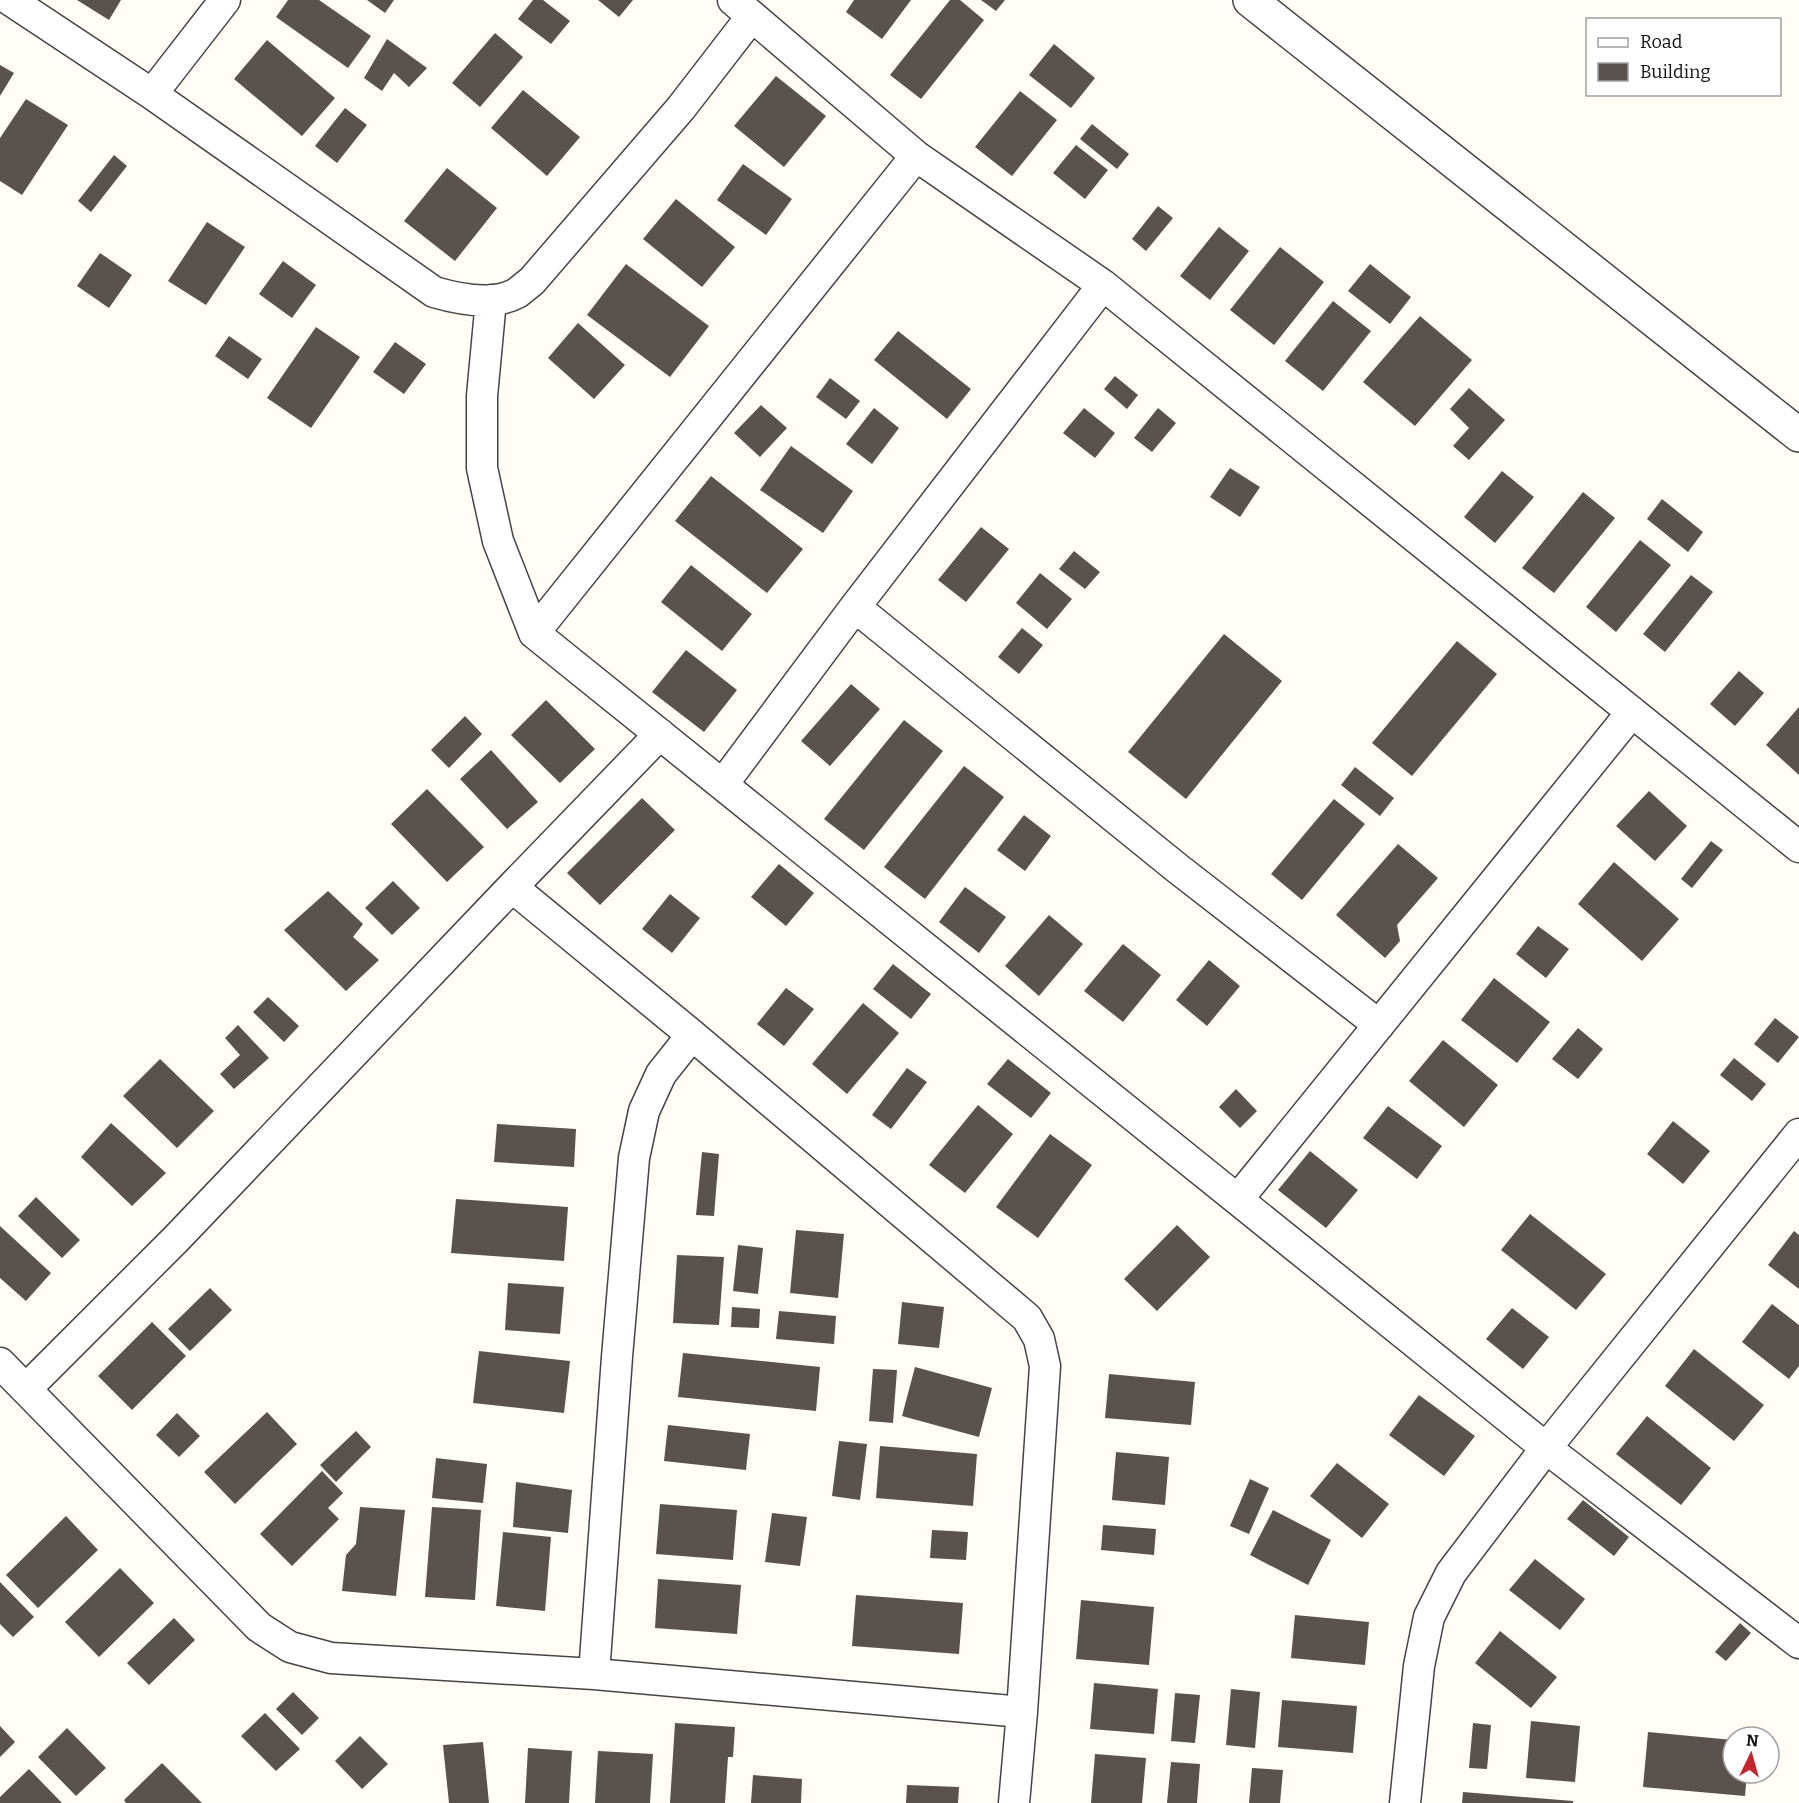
<svg xmlns="http://www.w3.org/2000/svg" width="1799" height="1803" font-family="Bitter,serif">
<style>
.building{fill:#5a524d}
.lines{fill:none;stroke-linecap:round;stroke-linejoin:round}
.minor-casing{stroke:#444;stroke-width:33}
.tertiary-casing{stroke:#444;stroke-width:36}
.minor{stroke:#fff;stroke-width:30}
.tertiary{stroke:#fff;stroke-width:33}
</style>
<rect width="100%" height="100%" fill="#fffdf5"/>
<path class="building" d="M77,0H121L109,20Z
M288,0H319L371,36L348,68L276,17Z
M367,0H394L385,13Z
M533,0H543L570,21L551,44L518,19Z
M598,0H633L619,17Z
M854,0H911L882,39L846,12Z
M950,0H960L984,20L921,99L890,75Z
M981,0H1005L996,11Z
M495,33L523,57L480,107L452,83Z
M387,39L427,68L409,87L394,73L382,91L364,78Z
M267,40L335,98L302,136L234,79Z
M1054,44L1095,78L1071,108L1029,75Z
M0,65L14,73L0,96Z
M776,76L826,116L784,167L734,126Z
M523,90L580,137L547,176L491,128Z
M1020,91L1057,120L1012,176L975,147Z
M26,99L68,125L22,195L0,181V138Z
M345,108L367,125L337,163L315,146Z
M1092,124L1129,154L1117,169L1080,139Z
M1076,145L1108,170L1085,199L1053,173Z
M114,155L127,166L91,212L78,201Z
M743,164L792,199L766,235L717,200Z
M447,168L497,208L455,261L404,221Z
M676,199L735,247L702,287L643,239Z
M1158,206L1173,218L1146,251L1132,239Z
M207,222L245,247L206,305L168,281Z
M1219,227L1249,251L1210,300L1180,276Z
M1280,247L1324,282L1274,345L1230,310Z
M100,253L132,275L109,308L77,286Z
M283,261L316,285L292,318L259,294Z
M626,264L709,326L670,377L587,315Z
M1370,264L1411,297L1390,324L1348,291Z
M1333,301L1371,331L1323,391L1285,361Z
M1420,316L1472,360L1415,426L1363,382Z
M578,323L625,365L594,399L548,358Z
M316,327L360,357L311,428L267,398Z
M898,331L971,389L947,419L874,360Z
M229,336L262,359L248,379L215,356Z
M395,342L426,364L404,394L373,372Z
M1115,376L1138,395L1127,409L1104,389Z
M830,378L860,401L846,419L816,397Z
M1469,388L1505,420L1469,460L1453,446L1469,428L1450,409Z
M761,405L787,428L760,457L734,433Z
M874,408L899,428L872,464L846,444Z
M1084,408L1115,433L1095,458L1063,433Z
M1158,408L1176,423L1152,452L1134,438Z
M791,446L853,491L823,533L760,490Z
M1230,468L1260,487L1240,517L1210,497Z
M1502,471L1534,497L1495,543L1464,517Z
M711,476L803,549L767,593L675,521Z
M1583,492L1615,518L1554,593L1522,568Z
M1662,499L1703,532L1688,552L1647,519Z
M981,527L1009,549L966,602L938,580Z
M1640,540L1671,565L1616,632L1586,607Z
M1074,551L1100,572L1085,589L1059,569Z
M691,565L752,614L722,651L661,602Z
M1040,573L1072,599L1047,629L1016,603Z
M1691,575L1713,592L1665,652L1643,634Z
M1022,628L1043,645L1019,674L998,657Z
M1224,634L1282,681L1186,799L1128,752Z
M1457,641L1497,674L1412,776L1372,743Z
M686,650L737,690L704,732L652,692Z
M1739,671L1764,693L1735,726L1710,704Z
M851,684L880,709L830,766L801,741Z
M546,700L595,749L560,783L511,735Z
M1799,707V775L1766,745Z
M465,716L482,734L449,768L431,750Z
M904,720L943,751L864,850L824,819Z
M491,750L538,802L507,829L460,779Z
M964,766L1004,797L925,899L884,867Z
M1355,767L1394,798L1380,816L1341,785Z
M427,789L484,847L447,882L391,824Z
M1649,791L1687,826L1655,861L1616,826Z
M642,798L675,830L600,905L567,873Z
M1334,799L1365,824L1302,900L1271,874Z
M1024,815L1051,836L1025,871L997,850Z
M1711,841L1723,850L1692,888L1681,879Z
M1398,844L1438,878L1397,925L1400,941L1385,958L1336,915Z
M1614,862L1679,919L1642,961L1578,904Z
M779,864L814,893L786,926L751,897Z
M393,881L420,908L392,935L365,908Z
M965,887L1006,917L979,953L939,922Z
M328,891L363,924L353,937L379,960L346,991L284,930Z
M670,894L700,918L672,953L642,929Z
M1049,915L1083,944L1039,996L1005,966Z
M1538,926L1569,949L1546,978L1516,954Z
M1123,944L1161,975L1123,1022L1084,991Z
M1209,960L1240,986L1207,1026L1176,1000Z
M893,964L931,994L911,1019L873,989Z
M1494,978L1550,1022L1517,1063L1461,1020Z
M786,988L814,1009L784,1046L757,1024Z
M268,997L299,1026L284,1042L253,1012Z
M863,1003L899,1033L847,1094L812,1064Z
M1775,1018L1799,1037L1778,1063L1754,1044Z
M238,1025L269,1058L234,1089L220,1074L240,1055L225,1038Z
M1578,1028L1603,1049L1578,1079L1552,1059Z
M1443,1040L1498,1085L1464,1127L1409,1081Z
M1734,1058L1766,1084L1752,1101L1720,1075Z
M160,1059L214,1111L177,1148L123,1096Z
M1008,1059L1051,1093L1031,1118L987,1084Z
M907,1068L927,1082L891,1129L872,1115Z
M1236,1089L1257,1111L1240,1128L1219,1107Z
M978,1105L1013,1134L965,1193L929,1165Z
M1388,1106L1442,1146L1417,1179L1363,1138Z
M1673,1121L1710,1151L1683,1184L1647,1154Z
M111,1123L166,1173L132,1206L81,1157Z
M497,1124L576,1129L574,1167L494,1162Z
M1050,1134L1092,1165L1038,1238L996,1207Z
M1310,1151L1358,1190L1326,1228L1278,1190Z
M702,1152L719,1154L714,1216L696,1215Z
M36,1197L80,1240L62,1258L18,1216Z
M456,1199L568,1207L564,1261L451,1253Z
M1530,1214L1606,1274L1576,1310L1501,1250Z
M1177,1225L1210,1257L1157,1311L1124,1279Z
M0,1226L51,1273L26,1301L0,1278Z
M796,1230L844,1234L838,1298L790,1293Z
M1794,1231L1799,1235V1289L1768,1265Z
M738,1245L763,1248L758,1294L733,1291Z
M677,1255L724,1257L719,1325L673,1323Z
M508,1283L564,1287L560,1334L505,1330Z
M210,1288L232,1310L190,1351L168,1329Z
M902,1302L944,1307L939,1348L898,1344Z
M1772,1304L1799,1325V1366L1789,1379L1742,1342Z
M732,1307L760,1309L759,1328L731,1327Z
M1512,1308L1549,1337L1523,1369L1486,1339Z
M779,1311L836,1316L834,1344L776,1339Z
M152,1322L186,1356L132,1410L98,1376Z
M1694,1349L1764,1405L1734,1441L1665,1386Z
M479,1351L570,1361L564,1413L473,1403Z
M683,1353L820,1367L816,1411L678,1397Z
M915,1367L992,1388L979,1437L902,1416Z
M873,1369L897,1370L893,1423L869,1421Z
M1109,1374L1195,1382L1191,1425L1105,1418Z
M1419,1395L1475,1436L1444,1476L1389,1435Z
M267,1412L297,1444L235,1504L204,1472Z
M177,1413L200,1436L179,1457L156,1435Z
M1647,1416L1711,1468L1681,1505L1616,1454Z
M668,1425L750,1434L746,1470L664,1461Z
M356,1431L371,1447L336,1482L320,1465Z
M839,1441L867,1444L860,1500L832,1496Z
M880,1446L977,1454L973,1506L876,1498Z
M1116,1452L1169,1457L1165,1505L1112,1500Z
M436,1458L487,1464L483,1503L432,1498Z
M1337,1463L1389,1504L1362,1538L1310,1496Z
M322,1471L343,1493L328,1508L339,1519L292,1566L260,1534Z
M1250,1479L1269,1488L1249,1534L1230,1526Z
M516,1482L572,1490L568,1533L513,1527Z
M1583,1500L1629,1537L1614,1556L1567,1519Z
M660,1504L737,1510L733,1560L656,1554Z
M360,1507L405,1510L396,1596L342,1591L346,1555L356,1544Z
M432,1507L481,1510L475,1600L425,1597Z
M1273,1510L1331,1540L1308,1585L1250,1555Z
M772,1513L807,1517L800,1566L765,1562Z
M66,1516L98,1550L38,1608L6,1575Z
M1103,1525L1156,1529L1154,1555L1101,1550Z
M932,1530L968,1532L966,1560L930,1558Z
M503,1532L551,1537L545,1611L496,1606Z
M1535,1559L1585,1599L1560,1630L1509,1590Z
M120,1568L154,1603L99,1657L65,1622Z
M658,1579L741,1585L737,1634L655,1628Z
M0,1582L34,1617L13,1637L0,1624Z
M856,1595L963,1603L959,1654L852,1646Z
M1081,1600L1154,1607L1149,1665L1076,1659Z
M1295,1615L1369,1622L1365,1665L1291,1658Z
M174,1618L195,1640L149,1685L127,1663Z
M1740,1623L1751,1633L1726,1661L1715,1652Z
M1500,1631L1557,1677L1531,1708L1475,1663Z
M1094,1683L1158,1689L1154,1734L1090,1729Z
M1231,1689L1260,1692L1255,1748L1226,1745Z
M293,1692L319,1718L302,1735L276,1709Z
M1175,1693L1200,1695L1195,1743L1171,1741Z
M1282,1700L1357,1706L1353,1753L1278,1747Z
M265,1713L300,1749L276,1771L241,1736Z
M1531,1721L1580,1726L1575,1782L1526,1778Z
M675,1723L735,1727L733,1757H728L725,1803H670Z
M1473,1723L1491,1725L1487,1769L1469,1768Z
M0,1726L15,1742L0,1757Z
M67,1728L106,1768L76,1796L38,1757Z
M1648,1732L1733,1740V1773H1747L1745,1796L1643,1787Z
M360,1736L388,1764L362,1789L335,1761Z
M483,1742L489,1803H449L443,1745Z
M528,1748L572,1751L569,1803H525Z
M598,1751L653,1754L650,1803H595Z
M1095,1754L1146,1758L1142,1803H1091Z
M1171,1762L1200,1764L1197,1803H1167Z
M162,1763L202,1803H126L124,1800Z
M1252,1768L1283,1770L1280,1803H1249Z
M29,1769L62,1803H0V1797Z
M753,1775L802,1779L801,1803H751Z
M907,1785L959,1787L958,1803H906Z
M1463,1792L1573,1801V1803H1462Z"/>
<g class="lines">
<defs>
<path id="minor" d="M10,0L152,94L434,292C458,299 494,306 517,293C522,289 527,285 532,281L681,108L752,16
M733,0L916,156L1103,285L1799,847
M152,94L225,0
M491,300L482,396V468L498,541L534,633L1546,1448L1799,1643
M855,607L1177,868L1379,1025
M534,633L916,156
M723,784L855,607L1103,285
M512,887L692,1035L1027,1318L1039,1339L1045,1366L1022,1712L1014,1803
M1238,1199L1632,712
M0,1363L259,1627L290,1647L331,1658L594,1674L1022,1712
M26,1389L177,1238L512,887L660,734
M594,1674L617,1357L634,1158L644,1111L661,1074L692,1035
M1405,1803L1419,1666L1429,1617L1451,1573L1546,1448L1799,1134"/>
<path id="tertiary" d="M1250,0L1799,435"/>
</defs>
<use href="#minor" class="minor-casing"/>
<use href="#tertiary" class="tertiary-casing"/>
<use href="#minor" class="minor"/>
<use href="#tertiary" class="tertiary"/>
</g>
<rect x="1586" y="18" width="195" height="78" fill="#ffffff" stroke="#a0a0a0" stroke-width="1.5"/>
<rect x="1598" y="38" width="30" height="9" fill="#ffffff" stroke="#a0a0a0" stroke-width="1.5"/>
<text x="1640" y="48" font-size="18" fill="#111111">Road</text>
<rect x="1598" y="63" width="30" height="18" fill="#5a524d" stroke="#a0a0a0" stroke-width="1.5"/>
<text x="1640" y="78" font-size="18" fill="#111111">Building</text>
<g transform="translate(1751 1755) rotate(5)"><circle r="28" fill="#ffffff" stroke="#a0a0a0" stroke-width="1.5"/>
<path d="M0-4.5L10 22L0 15L-10 22Z" fill="#c4262e"/>
<text y="-9" font-size="16" font-weight="bold" text-anchor="middle" fill="#111111">N</text>
</g>
</svg>
